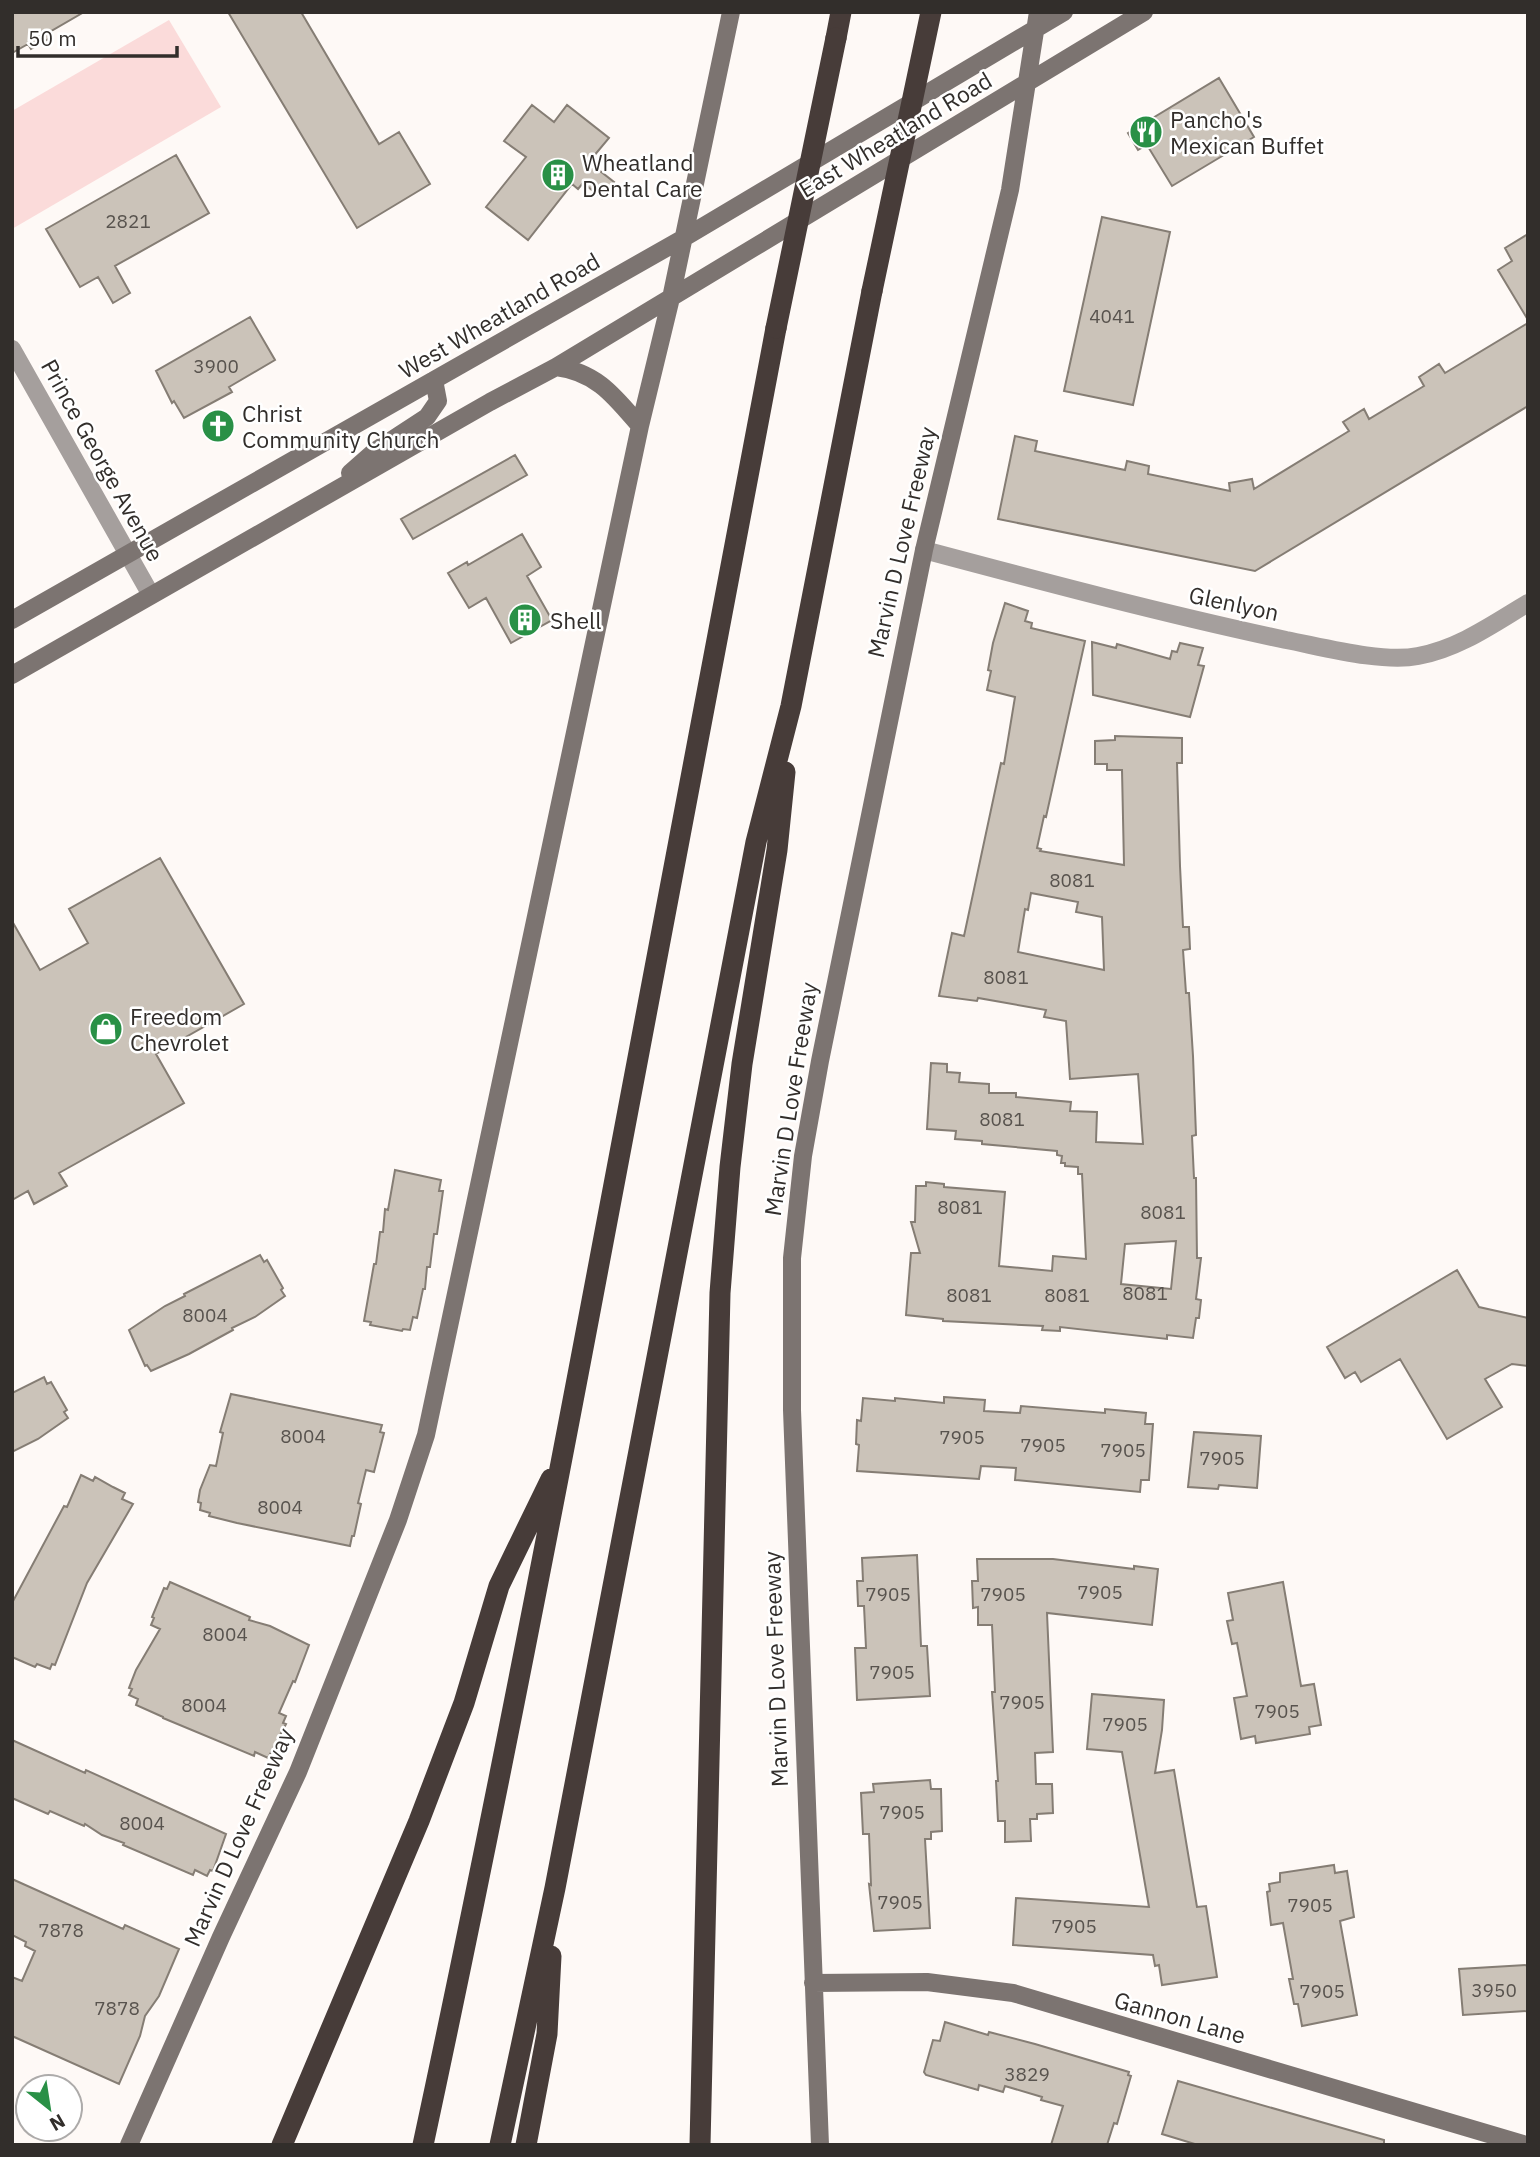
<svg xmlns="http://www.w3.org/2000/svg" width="1540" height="2157" font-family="'IBM Plex Sans',sans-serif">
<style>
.grass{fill:#fbdbda}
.building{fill:#cbc3b9;stroke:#857d74;stroke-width:2;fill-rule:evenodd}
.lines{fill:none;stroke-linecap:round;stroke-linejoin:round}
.street{stroke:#a59f9d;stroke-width:18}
.secondary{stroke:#7c7471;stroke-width:18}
.highway{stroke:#473c39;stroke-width:21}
.highway-bridge{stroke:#473c39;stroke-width:21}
.labels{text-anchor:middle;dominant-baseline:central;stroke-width:5;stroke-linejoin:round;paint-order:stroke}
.number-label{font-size:19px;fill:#58534e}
.poi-label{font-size:23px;fill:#322e2b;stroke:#fff;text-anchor:start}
.street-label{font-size:23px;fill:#322e2b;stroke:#fff}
</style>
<rect width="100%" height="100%" fill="#fef9f6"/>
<path class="grass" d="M169,20L221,107L12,229V111Z"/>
<path class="building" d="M12,12H84L48,33L50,38L31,49L28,44L12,53Z
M228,12H301L379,144L399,132L430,184L357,228Z
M1219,78L1254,137L1172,186L1147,145L1138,150L1128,133Z
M532,105L554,122L567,105L609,138L593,157L599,162L595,167L614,182L602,198L583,183L578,189L572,184L528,240L486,207L526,157L504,141Z
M176,155L209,213L115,266L130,293L113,303L98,277L80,287L46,229Z
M1102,217L1170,232L1133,405L1064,391Z
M1528,234V320L1498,270L1512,261L1505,248Z
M250,317L275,360L229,387L232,392L184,418L174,401L172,403L156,371Z
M1528,323V406L1255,571L998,519L1015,436L1037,441L1035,451L1125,470L1127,461L1149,466L1148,474L1230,491L1229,483L1252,479L1254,489L1349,431L1343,422L1364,409L1369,419L1424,386L1419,377L1439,364L1445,373Z
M515,455L527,475L413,539L401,519Z
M522,534L541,567L527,576L552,620L511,643L486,598L469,608L448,573L467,562L468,565Z
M1005,603L1028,611L1025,621L1032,623L1031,628L1085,641L1046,817L1044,816L1037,848L1041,849L1040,851L1124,865L1122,770H1107V764H1095V741L1115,740V736L1182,738V763H1177L1180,866L1183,927H1189L1190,949L1183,950L1186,993H1189L1193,1056L1196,1135L1192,1136L1194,1178H1196L1197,1258H1201L1196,1299L1201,1300L1199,1318H1196L1193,1338L1167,1335V1339L1060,1327V1331L1042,1330L1043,1326L943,1321V1319L906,1315L911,1253H920L911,1222H915L916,1186H926V1182L944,1184V1187L1005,1192L999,1266L1052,1271L1053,1256L1086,1259L1082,1174H1078V1167L1065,1166V1163H1061L1062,1156L1057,1155V1151L982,1144V1141L955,1139L956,1131L927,1129L931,1063L947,1064V1072L960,1073L959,1082L989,1084V1093H1016V1097L1071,1102L1070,1111L1097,1112L1096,1142L1143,1144L1138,1074L1070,1079L1066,1021L1044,1017L1046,1010L978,998L977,1001L939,996L952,933L964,936L1001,763L1004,764L1015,697L987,690L991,671L988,670L993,643ZM1031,893L1078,902L1076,912L1102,917L1104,970L1018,952L1025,909L1028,910ZM1176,1241L1171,1289L1121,1284L1125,1244Z
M1092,642L1116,648L1117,644L1170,659L1172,651L1177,652L1180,643L1203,648L1198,665L1204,666L1190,717L1093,695Z
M160,858L244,1004L156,1054L184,1103L59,1173L67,1186L34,1204L28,1191L12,1200V921L40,970L88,943L69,909Z
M395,1170L441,1180L439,1191H443L437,1234H434L430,1267H427L425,1289H423L417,1318L413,1317L410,1330L403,1329L402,1331L370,1325L371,1322L364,1321L374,1264H376L380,1232H383L385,1209L388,1210Z
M260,1255L264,1262L267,1260L283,1288L281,1290L285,1296L255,1317L232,1328L233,1330L189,1354L151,1371L147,1365L145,1366L129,1330L165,1306L185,1296L184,1294Z
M1457,1270L1479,1307L1528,1318V1366L1512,1364L1485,1379L1502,1407L1447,1439L1400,1359L1361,1382L1355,1372L1345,1378L1327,1347Z
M44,1377L47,1384L51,1382L67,1410L64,1412L68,1418L38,1439L12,1452V1393Z
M231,1394L382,1425L380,1432L384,1433L374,1472L366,1470L358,1503L361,1504L354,1536H352L350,1546L237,1523L209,1516L210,1513L200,1510L201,1503L198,1502L200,1490L210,1465L216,1466L223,1433L220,1432Z
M944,1397L985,1400L984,1411L1020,1413L1021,1406L1105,1413V1409L1146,1413L1145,1424H1153L1149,1480H1141L1140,1492L1015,1480L1016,1468L981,1466L979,1479L857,1471L859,1445L856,1444L857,1420L861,1421L863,1398L895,1401V1398L944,1403Z
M1194,1432L1261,1436L1257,1488L1219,1485L1218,1489L1188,1487Z
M81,1475L93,1481L95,1477L113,1487L125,1493L122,1499L133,1504L87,1583L55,1665L52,1664L50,1669L37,1664L35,1667L12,1657V1603L64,1506L67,1507Z
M917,1555L921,1646H927L930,1696L857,1700L855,1648H866L864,1606H858L857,1581H863L862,1558Z
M977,1559H1053L1134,1569V1566L1158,1569L1152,1625L1047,1613L1053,1752L1035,1753L1036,1784H1052L1053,1813L1037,1814V1819H1030L1031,1841L1005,1842V1821H998L996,1781H998L992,1692H995L992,1625H978V1607L973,1608L972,1581H978Z
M170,1582L250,1617L249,1620L270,1626L309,1645L295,1682L293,1681L279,1713L286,1716L283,1723L286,1724L268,1758L255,1752L254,1756L163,1718V1717L136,1705L138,1699L129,1695L132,1689L129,1688L136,1670L160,1629L151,1625L154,1618L152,1617L164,1588L167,1589Z
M1283,1582L1301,1686L1314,1684L1321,1725L1309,1727L1310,1734L1256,1743L1255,1736L1241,1739L1234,1698L1247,1696L1237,1643L1232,1644L1227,1621L1233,1620L1228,1593Z
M1092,1694L1164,1700L1162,1730L1155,1773L1174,1770L1197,1907L1206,1906L1217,1977L1162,1985L1159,1965L1155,1966L1153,1955L1013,1945L1016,1898L1149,1907L1122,1752L1087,1749Z
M12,1740L85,1773L86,1770L226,1834L213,1871L210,1870L207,1876L195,1870L193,1875L123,1845L124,1843L102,1835L85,1824L84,1826L50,1811L48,1814L12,1798Z
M930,1780L931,1789H941L942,1831L931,1832V1839H925L930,1928L874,1931L869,1884L871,1885L869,1834H863L861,1793L874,1792L873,1784Z
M1334,1865L1335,1873L1347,1871L1354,1917L1340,1921L1357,2015L1302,2026L1298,2004H1294L1289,1979H1293L1283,1923L1271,1925L1267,1892L1270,1891L1269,1884L1280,1882V1873Z
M12,1879L123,1929L125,1925L179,1949L159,1996L145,2016L140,2036L119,2084L12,2036V1977L22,1981L35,1951L25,1946L26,1942L12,1935Z
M1528,1965V2011L1463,2015L1459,1969Z
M945,2022L988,2035L989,2032L1035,2044L1129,2072L1128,2075L1131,2076L1117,2124L1114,2123L1107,2145H1051L1063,2106L1041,2100L1042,2097L1005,2086L1003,2092L979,2085L978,2090L926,2075L924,2072L933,2040L940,2041Z
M1178,2081L1384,2140V2145H1198L1162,2134Z"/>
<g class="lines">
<path class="street" d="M12,349L151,595
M924,550C1044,582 1164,614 1286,640C1323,647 1382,663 1418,656C1458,649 1493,624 1528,603"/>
<path class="secondary" d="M556,367C597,372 615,397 640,426
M350,473L375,451L427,417L438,401L434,380
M12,620L682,239L1064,12
M12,675L490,402L556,367L1144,12
M813,1983L927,1982L1013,1993L1526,2145
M129,2145L221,1937L298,1772L398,1520L426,1435L640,426L671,298L731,12
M820,2145L792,1410V1258L803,1156L820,1061L924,550L1010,190L1038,12"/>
<path class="highway" d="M836,38L841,12
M282,2145L419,1821L464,1703L499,1586L551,1479
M423,2145C483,1866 538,1586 591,1306C654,980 716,654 776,328
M500,2145L555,1888L756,842L791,706L872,291
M526,2145L547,2034L551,1956
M700,2145L720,1293L730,1167L742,1064L777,850L785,772"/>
<path class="highway-bridge" d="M872,291L931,12
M776,328L836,38"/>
</g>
<defs>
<symbol id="restaurant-disc" viewBox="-11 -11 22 22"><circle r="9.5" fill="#299046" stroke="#fff"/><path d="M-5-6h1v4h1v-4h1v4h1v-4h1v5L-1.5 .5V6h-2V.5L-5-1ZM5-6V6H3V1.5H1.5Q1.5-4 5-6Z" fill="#fff"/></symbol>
<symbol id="building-disc" viewBox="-11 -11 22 22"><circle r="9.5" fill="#299046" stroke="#fff"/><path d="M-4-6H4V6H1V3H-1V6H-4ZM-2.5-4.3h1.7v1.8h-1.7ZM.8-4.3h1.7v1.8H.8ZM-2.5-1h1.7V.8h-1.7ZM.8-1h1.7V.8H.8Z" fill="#fff"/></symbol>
<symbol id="church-disc" viewBox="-11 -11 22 22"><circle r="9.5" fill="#299046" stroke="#fff"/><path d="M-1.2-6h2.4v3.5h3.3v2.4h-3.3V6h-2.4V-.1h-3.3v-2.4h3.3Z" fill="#fff"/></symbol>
<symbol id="shop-disc" viewBox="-11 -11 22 22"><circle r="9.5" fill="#299046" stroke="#fff"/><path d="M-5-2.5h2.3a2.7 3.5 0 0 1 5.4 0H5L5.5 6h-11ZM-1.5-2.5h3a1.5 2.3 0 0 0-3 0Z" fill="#fff"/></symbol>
</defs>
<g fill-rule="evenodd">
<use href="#restaurant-disc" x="1127" y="113" width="38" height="38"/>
<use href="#building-disc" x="539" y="156" width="38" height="38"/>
<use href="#church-disc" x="199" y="407" width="38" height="38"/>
<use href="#building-disc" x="506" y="601" width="38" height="38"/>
<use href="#shop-disc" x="87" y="1010" width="38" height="38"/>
</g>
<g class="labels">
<g class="number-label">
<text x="128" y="221">2821</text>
<text x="1112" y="316">4041</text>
<text x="216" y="366">3900</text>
<text x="1072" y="880">8081</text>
<text x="1006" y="977">8081</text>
<text x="1002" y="1119">8081</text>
<text x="960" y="1207">8081</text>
<text x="1163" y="1212">8081</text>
<text x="1145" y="1293">8081</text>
<text x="969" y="1295">8081</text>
<text x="1067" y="1295">8081</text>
<text x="205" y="1315">8004</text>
<text x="303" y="1436">8004</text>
<text x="962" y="1437">7905</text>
<text x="1043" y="1445">7905</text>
<text x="1123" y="1450">7905</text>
<text x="1222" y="1458">7905</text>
<text x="280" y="1507">8004</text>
<text x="1100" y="1592">7905</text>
<text x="888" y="1594">7905</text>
<text x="1003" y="1594">7905</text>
<text x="225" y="1634">8004</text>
<text x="892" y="1672">7905</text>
<text x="1022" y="1702">7905</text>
<text x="204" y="1705">8004</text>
<text x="1277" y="1711">7905</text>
<text x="1125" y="1724">7905</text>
<text x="902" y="1812">7905</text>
<text x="142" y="1823">8004</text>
<text x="900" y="1902">7905</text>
<text x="1310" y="1905">7905</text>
<text x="1074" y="1926">7905</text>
<text x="61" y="1930">7878</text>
<text x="1494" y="1990">3950</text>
<text x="1322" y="1991">7905</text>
<text x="117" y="2008">7878</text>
<text x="1027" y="2074">3829</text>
</g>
<g class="poi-label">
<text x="1170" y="119">Pancho's<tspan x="1170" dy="26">Mexican Buffet</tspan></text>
<text x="582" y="162">Wheatland<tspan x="582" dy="26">Dental Care</tspan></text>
<text x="242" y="413">Christ<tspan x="242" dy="26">Community Church</tspan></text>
<text x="550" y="620">Shell</text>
<text x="130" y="1016">Freedom<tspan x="130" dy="26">Chevrolet</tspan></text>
</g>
<g class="street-label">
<text transform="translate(895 134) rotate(-31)">East Wheatland Road</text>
<text transform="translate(499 315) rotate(-30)">West Wheatland Road</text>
<text transform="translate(103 460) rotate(61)">Prince George Avenue</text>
<text transform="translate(901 542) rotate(-77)">Marvin D Love Freeway</text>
<text transform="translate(1234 603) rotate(12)">Glenlyon</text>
<text transform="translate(790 1099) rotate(-81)">Marvin D Love Freeway</text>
<text transform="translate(775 1669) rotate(-92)">Marvin D Love Freeway</text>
<text transform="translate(238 1837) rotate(-66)">Marvin D Love Freeway</text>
<text transform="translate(1180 2017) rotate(16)">Gannon Lane</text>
</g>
</g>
<rect width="1540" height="2157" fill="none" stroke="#322e2b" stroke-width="28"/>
<g transform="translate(49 2108) rotate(150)"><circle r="33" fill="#ffffff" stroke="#adabaa" stroke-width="2"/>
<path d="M0-5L12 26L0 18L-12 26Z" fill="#299046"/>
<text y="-10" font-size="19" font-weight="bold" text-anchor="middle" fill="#322e2b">N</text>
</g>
<path d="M18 46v10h159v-10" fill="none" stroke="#322e2b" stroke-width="3.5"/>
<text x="28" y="46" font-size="21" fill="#322e2b" stroke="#ffffff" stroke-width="5" paint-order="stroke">50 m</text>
</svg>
